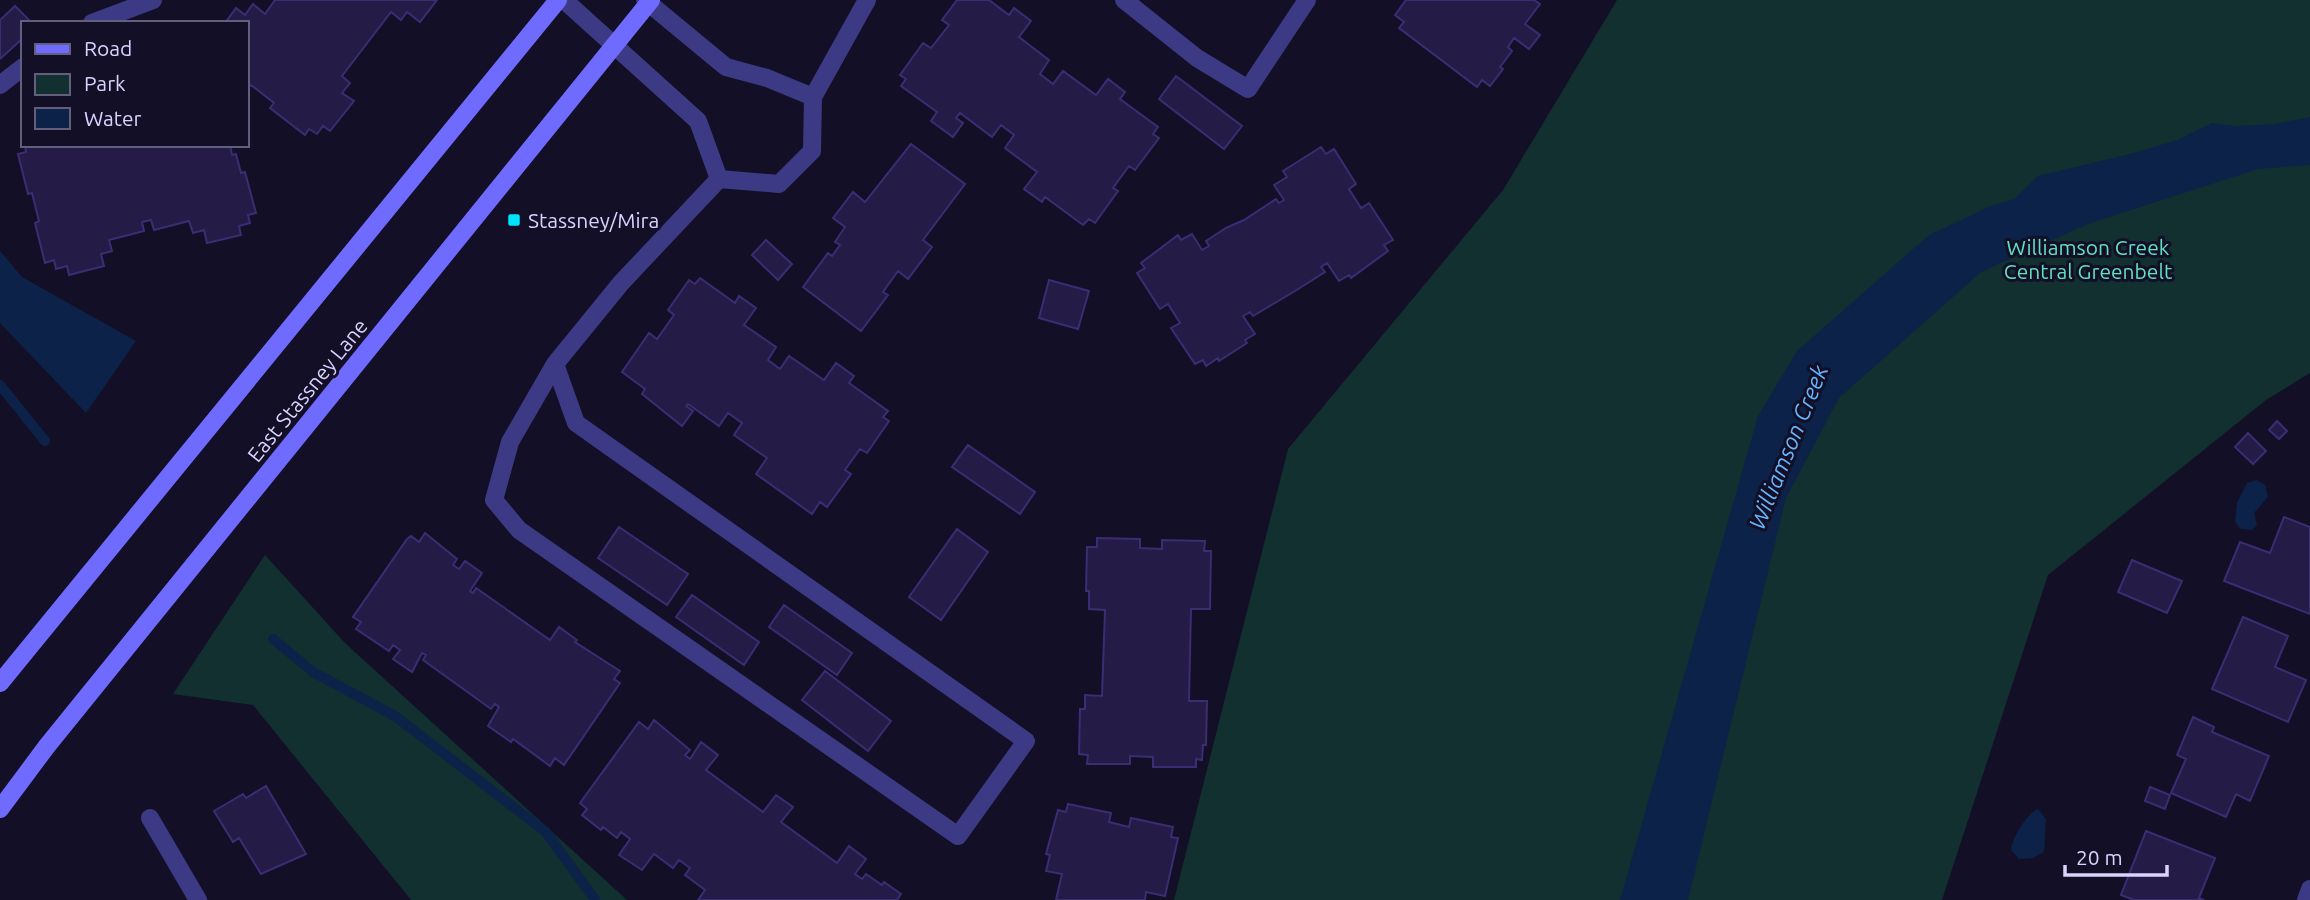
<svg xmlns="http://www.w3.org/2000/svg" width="2310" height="900" font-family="Ubuntu,sans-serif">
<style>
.green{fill:#12302f}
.water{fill:#0c2248}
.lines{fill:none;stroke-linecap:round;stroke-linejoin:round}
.stream{stroke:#0c2248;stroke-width:10}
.building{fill:#241b47;stroke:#3b2d73;stroke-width:2}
.service{stroke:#3d3a85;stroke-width:18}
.minor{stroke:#3d3a85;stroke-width:18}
.secondary{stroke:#6f6bff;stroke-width:18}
.poi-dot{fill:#00e5ff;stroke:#130f26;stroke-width:2.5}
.labels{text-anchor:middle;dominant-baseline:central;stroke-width:6;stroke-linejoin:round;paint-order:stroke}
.poi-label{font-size:21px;fill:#d9d4ff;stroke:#130f26;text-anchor:start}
.park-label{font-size:21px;fill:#5fe0c0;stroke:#130f26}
.street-label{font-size:21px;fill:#d9d4ff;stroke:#130f26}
.water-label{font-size:23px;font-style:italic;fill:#62b6ff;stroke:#130f26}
</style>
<rect width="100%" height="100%" fill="#130f26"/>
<path class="green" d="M1617,0H2310V373L2266,400L2048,575L1942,900H1174L1288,449L1503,190Z
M265,555L345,643L627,900H411L253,705L173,694Z"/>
<path class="water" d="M2310,117V165L2258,169L2088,224L1981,272L1839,398L1786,498L1688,900H1620L1758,416L1797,351L1929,235L1991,206L2014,199L2038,176L2138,152L2177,140L2212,123L2236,126L2275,124Z
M0,251L22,277L136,341L86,413L0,323Z
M2257,480L2265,485L2268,497L2254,513L2257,525L2252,530L2240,529L2235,522L2237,503L2247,483Z
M2038,809L2046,819L2044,852L2033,858L2019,859L2011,850C2012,838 2027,813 2038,809Z"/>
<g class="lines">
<path class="stream" d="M0,385L45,441
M273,639L313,672L395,716L546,832L595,900"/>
</g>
<path class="building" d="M275,0H437L420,22L407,12L401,20L391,12L342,76L350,83L342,93L354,101L330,131L323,126L317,134L309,129L305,135L270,108L274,103L251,85L247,88V23H225L236,8L245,15L253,4L265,14Z
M957,0H989L1009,15L1014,8L1031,21L1019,37L1049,60L1040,74L1053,84L1063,71L1096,95L1108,79L1125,92L1120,99L1158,127L1153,134L1159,138L1135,170L1129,166L1113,188L1118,191L1095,223L1089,219L1083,225L1045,197L1042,202L1024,189L1037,172L1005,148L1014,135L1001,125L992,137L960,113L956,118L963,123L953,137L931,121L937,112L901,86L906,79L900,75L923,43L931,48L949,25L942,20Z
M1406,0H1534L1540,4L1525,24L1540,35L1529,49L1514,38L1508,47L1512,51L1500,67L1503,69L1490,86L1482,80L1477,87L1399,28L1404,22L1395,15Z
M15,6L32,23H23V38L0,59V20Z
M1176,76L1242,126L1224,149L1159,99Z
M911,144L965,184L923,240L932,247L908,279L898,271L883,292L888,295L861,331L803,287L828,253L832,256L840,245L835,242L845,227L833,218L853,192L865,202Z
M25,145H230L232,155L236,154L241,173L245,172L256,213L248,215L250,223L239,226L241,235L207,243L204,230L193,233L189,221L154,230L151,220L142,222L144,231L109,240L112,251L101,254L104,266L69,275L67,266L56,269L54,260L45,263L35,223L39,221L32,193L28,194L18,154L26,152Z
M1321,147L1326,154L1334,149L1356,184L1349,189L1361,208L1369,203L1393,240L1384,245L1388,251L1351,278L1349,275L1339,281L1327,263L1321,267L1325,272L1295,291L1253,316L1250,312L1243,316L1255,334L1245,340L1247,343L1219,361L1218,358L1206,366L1203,360L1195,364L1171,328L1180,323L1168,304L1160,309L1137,273L1145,268L1141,263L1178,235L1181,240L1192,234L1202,250L1209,246L1206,241L1226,228L1244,220L1276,199L1279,203L1284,200L1274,185L1287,177L1283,171Z
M766,240L792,264L778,280L752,255Z
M700,278L735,303L739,296L756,308L744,325L776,347L768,360L780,369L789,356L824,380L836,363L854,376L849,383L888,411L883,417L889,421L867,453L860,449L845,470L851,474L827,507L820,502L812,514L756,474L767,458L734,435L742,423L728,413L719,426L688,404L686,406L693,411L682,426L642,394L645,389L622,372L649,333L657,339L674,315L668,310L689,280L695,284Z
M1049,280L1089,291L1078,329L1039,318Z
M2277,421L2287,431L2279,439L2269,430Z
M2248,433L2266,451L2253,464L2235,447Z
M968,445L1035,492L1020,514L952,467Z
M2284,517L2310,527V614L2224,581L2240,542L2270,553Z
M619,527L688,574L667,605L598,558Z
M957,529L988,552L941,620L909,597Z
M425,533L457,559L453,565L459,569L465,561L482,573L470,591L473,593L476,588L550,640L559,627L577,640L575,642L620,671L614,679L620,683L564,765L555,758L550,766L513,739L511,742L488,726L499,707L495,704L491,709L423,660L426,655L422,653L412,672L393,659L400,650L393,645L389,651L356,629L361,622L353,617L407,539L411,536L419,542Z
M1097,538L1140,539V548L1162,549V540L1205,541L1204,551H1211L1210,609H1191L1189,701H1207L1206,745H1203L1202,760L1196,759V767H1153V757L1130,756V764H1087L1088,755L1079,754L1080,709H1085V695L1102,696L1105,610L1089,609V591H1086L1087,547H1097Z
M2132,560L2182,581L2167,613L2118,592Z
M692,595L759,642L744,665L676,617Z
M784,605L852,653L837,675L769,627Z
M2243,617L2288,636L2275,667L2306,680L2288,722L2212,689Z
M825,671L891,721L868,751L802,700Z
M2193,717L2214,727L2212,732L2269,756L2250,801L2236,794L2226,817L2171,793L2186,759L2177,755Z
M654,720L690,750L685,755L690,759L701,742L718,755L706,770L763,812L776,795L793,807L781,822L837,863L849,846L866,859L855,874L862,879L866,874L882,885L884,882L901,894L897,900H698L705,890L685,875L690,868L679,860L673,868L654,854L642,870L619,855L630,839L621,832L617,838L603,827L601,830L582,815L587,809L580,803L639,722L648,729Z
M266,786L306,854L261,874L239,838L233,842L214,811L243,794L246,798Z
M2150,787L2170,795L2165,809L2145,801Z
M1068,804L1111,813L1109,822L1129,827L1131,818L1173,827L1171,837L1178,838L1165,896L1146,892L1145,900H1056L1062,874L1046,871L1050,855L1046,854L1058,810L1066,812Z
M2146,831L2215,858L2199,898L2204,900H2134L2121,895Z"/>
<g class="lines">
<path class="service" d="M1124,0L1197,58L1248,89L1307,0
M92,23L153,0
M0,85L23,67
M813,97L867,0
M555,364L510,442L494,500L519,530L958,836L1026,741L576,423L555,364L621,283L719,179
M150,818L198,900"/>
<path class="minor" d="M564,0L698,121L719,179L779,184L812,151L813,97L767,78L726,67L645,0
M2306,900L2310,889"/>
<path class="secondary" d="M0,683L558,0
M0,809L47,746L651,0"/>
</g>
<rect class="poi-dot" x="507" y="213" width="14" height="14" rx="3.5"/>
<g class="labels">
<g class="poi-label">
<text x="528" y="220">Stassney/Mira</text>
</g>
<g class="park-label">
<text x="2088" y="247">Williamson Creek<tspan x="2088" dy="24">Central Greenbelt</tspan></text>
</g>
<g class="street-label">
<text transform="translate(307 390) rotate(-51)">East Stassney Lane</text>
</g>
<g class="water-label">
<text transform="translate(1788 447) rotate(-68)">Williamson Creek</text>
</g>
</g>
<rect x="21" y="21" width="228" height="126" fill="#130f26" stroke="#625e7d" stroke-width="2"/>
<rect x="35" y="44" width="35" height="10" fill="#6f6bff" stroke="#625e7d" stroke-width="2"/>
<text x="84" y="56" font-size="21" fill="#d9d4ff">Road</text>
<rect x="35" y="74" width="35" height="21" fill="#12302f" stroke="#625e7d" stroke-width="2"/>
<text x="84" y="91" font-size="21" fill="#d9d4ff">Park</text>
<rect x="35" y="108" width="35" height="21" fill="#0c2248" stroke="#625e7d" stroke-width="2"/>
<text x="84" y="126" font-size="21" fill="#d9d4ff">Water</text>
<path d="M2065 865v10h102v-10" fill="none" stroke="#d9d4ff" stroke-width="3.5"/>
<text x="2076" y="865" font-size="21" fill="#d9d4ff" stroke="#130f26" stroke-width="5" paint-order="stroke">20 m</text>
</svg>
